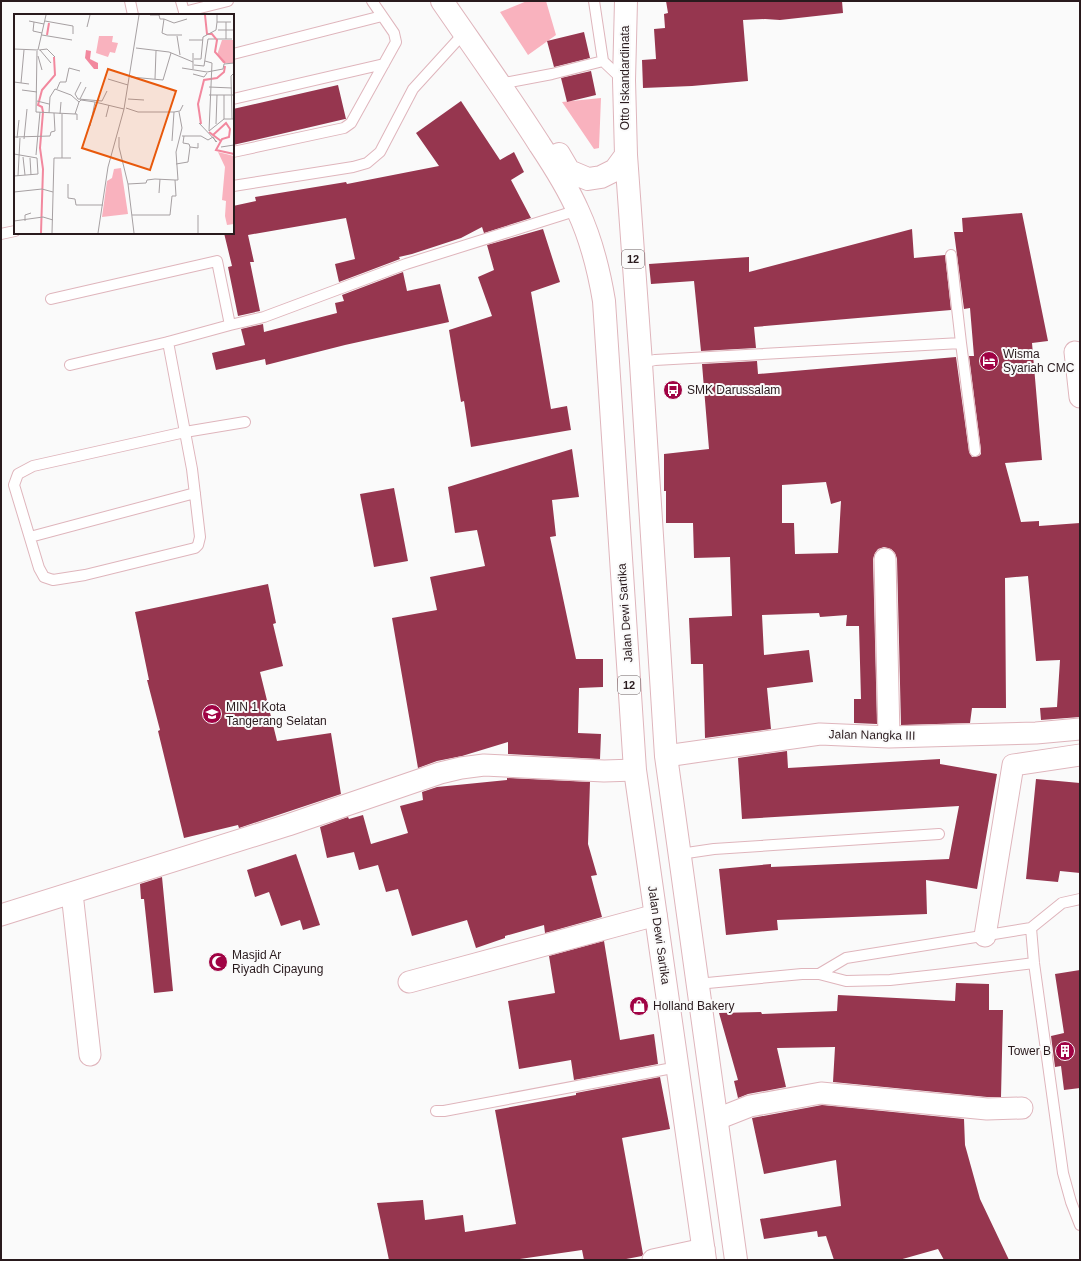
<svg xmlns="http://www.w3.org/2000/svg" width="1081" height="1261" font-family="Helvetica,sans-serif">
<style>
.garden{fill:#f9b2be}
.building{fill:#96364f;fill-rule:evenodd}
.lines{fill:none;stroke-linecap:round;stroke-linejoin:round}
.service-casing{stroke:#dfb5bc;stroke-width:12}
.minor-casing{stroke:#dfb5bc;stroke-width:23}
.trunk-casing{stroke:#dfb5bc;stroke-width:24}
.service{stroke:#fff;stroke-width:10}
.minor{stroke:#fff;stroke-width:21}
.trunk{stroke:#fff;stroke-width:22}
.labels{text-anchor:middle;dominant-baseline:central;stroke-width:4;stroke-linejoin:round;paint-order:stroke}
.shield{fill:#fafafa;stroke:#685d5f;stroke-width:1}
.shield-label{font-size:11px;font-weight:bold;fill:#291a1d}
.street-label{font-size:12px;fill:#291a1d;stroke:#fafafa}
.poi-label{font-size:12px;fill:#291a1d;stroke:#fafafa;text-anchor:start}
.inset-river{fill:none;stroke:#f2889e;stroke-width:2}
.inset-road{fill:none;stroke:#a6a0a2;stroke-width:1}
.view{fill:#e8590c;fill-opacity:0.15;stroke:#e8590c;stroke-width:2}
.inset-edge{fill:none;stroke:#291a1d;stroke-width:2}
</style>
<rect width="100%" height="100%" fill="#fafafa"/>
<path class="garden" d="M527,1H546L556,35L528,55L500,12Z
M601,98L599,148L594,149L562,102Z"/>
<path class="building" d="M666,1H842L843,13L780,20L765,19L743,20L748,81L692,86L643,88L642,60L656,59L654,29L665,28L664,14L668,13Z
M584,32L590,58L554,67L547,41Z
M591,71L596,95L567,102L561,78Z
M338,85L346,119H345L233,145V109Z
M461,101L500,160L514,152L524,172L511,180L531,218L484,233L482,227L461,238L412,254L399,257L400,259L339,282L335,264L355,259L346,218L248,235L254,262H250L260,311L238,316L228,267L232,266L224,233H233V206L256,201L255,197L346,182L347,184L439,166L416,133Z
M1022,213L1048,341L1032,343L1042,460L1005,463L1021,522L1039,521V526L1080,523V717L1041,720L1040,708L1057,707L1060,660L1036,661L1028,576L1005,578L1006,708H972L970,723L901,725L897,559L895,553L891,549L884,547L878,549L875,553L873,559L877,724L854,723V699H861L859,626H846L847,615L820,617L819,613L762,615L764,655L809,650L813,682L767,688L771,729L705,738L703,664H691L689,618L732,616L730,557L694,558L693,523H666V491H664V454L709,449L702,364L757,361L758,374L956,357L969,452L972,457L979,456L981,454V450L969,356H974L970,308L964,309L954,232H963L962,218ZM826,482L831,504L841,501L838,553L795,554L794,523H782V485Z
M543,229L560,282L531,292L551,409L567,406L571,430L471,447L464,401L461,402L449,330L492,316L478,277L494,270L487,245Z
M912,229L914,258L945,255L951,310L754,327L756,348L701,351L694,281L651,284L649,264L749,257V272Z
M403,272L407,291L440,284L449,322L345,345L266,365L265,359L216,370L212,353L245,345L241,329L263,324L264,332L337,313L335,303L344,301L342,295Z
M572,449L579,497L552,500L556,536L550,537L576,659H603V687L579,688L578,733L601,734L600,759L508,754V742L462,756L437,761L418,768L392,618L437,610L430,577L485,566L477,530L455,533L448,487Z
M394,488L408,561L374,567L360,494Z
M268,584L276,623L273,624L283,666L260,672L277,741L331,733L341,794L239,828L238,825L184,838L158,731L160,730L147,680H149L135,612Z
M787,751L788,768L940,759V764L997,774L977,889L926,880L927,914L777,920L778,930L726,935L719,869L771,864V867L949,859L959,806L742,819L738,758Z
M507,778L590,782L588,844L597,875L591,876L602,917L545,933L544,925L505,936V938L476,948L467,920L412,936L398,889L386,892L378,865L359,870L354,852L327,858L320,827L348,817L349,819L363,815L371,844L408,833L400,806L423,800L422,792L437,787L507,780Z
M1036,779L1080,783V873L1060,871L1058,882L1026,879Z
M296,854L320,925L303,930L300,920L281,926L269,892L255,897L247,870Z
M162,877L173,991L154,993L144,899H141L140,884Z
M604,941L620,1040L654,1034L658,1064L574,1080L571,1060L519,1069L508,1001L555,993L549,956Z
M1080,970V1088L1064,1090L1061,1066L1055,1067L1051,1036L1064,1033L1055,974Z
M956,983L989,984V1010H1003L1001,1097H987L833,1082L835,1047L777,1048L786,1087L748,1094L738,1098L734,1081L738,1080L719,1013L761,1012L762,1014L837,1011L838,995L955,1001Z
M660,1077L670,1129L622,1138L643,1254L642,1256L621,1260H584L582,1250L513,1260H389L377,1203L423,1200L425,1220L463,1215L465,1232L516,1224L495,1110L576,1095V1093Z
M822,1105L964,1119L965,1145L980,1199L1009,1260H944L938,1249L899,1260H834L826,1236L818,1237L817,1231L764,1239L760,1219L841,1206L836,1160L764,1174L752,1118Z"/>
<g class="lines">
<defs>
<path id="service" d="M130,1L133,15
M181,1L185,15
M594,1L603,61L623,80
M184,12L228,1
M233,54L382,16
M499,84L552,74L603,61
M233,99L384,64
M233,152L344,128L351,123L396,42L394,33L372,1
M233,186L353,167L367,163L380,152L413,89L464,33
M1,234L15,231
M951,255L961,343L975,451
M51,299L217,261L230,325L264,317L406,264L578,210
M168,342L192,469L200,537L198,545L195,548L85,575L53,580L44,577L39,568L14,485L18,474L33,466L185,432L245,422
M641,363L655,360L961,343
M70,365L168,342L230,325
M30,537L195,493
M680,854L714,849L939,834
M1031,928L1034,963L1063,1173L1071,1202L1080,1225
M819,974L846,958L1031,928L1062,903L1080,899
M697,984L802,974H819L846,981L890,980L945,974L1034,963
M436,1111H444L678,1067"/>
<path id="minor" d="M1075,352L1080,397
M885,559L889,737
M666,756L820,734L889,737L1036,733L1080,729
M72,893L90,1055
M1,915L288,825L440,773L461,768L484,765L604,771L635,770
M985,936L1013,765L1080,755
M409,982L656,915
M717,1119L750,1106L821,1093L987,1109L1022,1108
M653,1260L704,1249"/>
<path id="trunk" d="M442,1C475,49 509,96 540,145C554,166 568,188 578,211C591,239 599,271 604,301L635,770L705,1260
M626,1L624,80L626,155L641,363L666,756L736,1260
M559,154L569,171L588,179L601,177L615,170L626,155"/>
</defs>
<use href="#service" class="service-casing"/>
<use href="#minor" class="minor-casing"/>
<use href="#trunk" class="trunk-casing"/>
<use href="#service" class="service"/>
<use href="#minor" class="minor"/>
<use href="#trunk" class="trunk"/>
</g>
<defs>
<symbol id="hotel-disc" viewBox="-11 -11 22 22"><circle r="9.5" fill="#a00344" stroke="#fafafa"/><path d="M-6-4.5h1.5V1H6V5H4.5V3h-9V5H-6ZM-4 0a1.8 1.8 0 1 1 3.6 0ZM.5 0V-2.5h3Q6-2.5 6 0Z" fill="#fff"/></symbol>
<symbol id="bus-disc" viewBox="-11 -11 22 22"><circle r="9.5" fill="#a00344" stroke="#fafafa"/><path d="M-5-6H5V4H4V6H2V4H-2V6H-4V4H-5ZM-3.5-4V0h7V-4ZM-3.5 1.2v1.5H-2V1.2ZM2 1.2v1.5H3.5V1.2Z" fill="#fff"/></symbol>
<symbol id="school-disc" viewBox="-11 -11 22 22"><circle r="9.5" fill="#a00344" stroke="#fafafa"/><path d="M0-5L7-2L0 1L-7-2ZM-4 1L0 2.5L4 1V4Q0 6-4 4Z" fill="#fff"/></symbol>
<symbol id="mosque-disc" viewBox="-11 -11 22 22"><circle r="9.5" fill="#a00344" stroke="#fafafa"/><path d="M3.5-4.9A6 6 0 1 0 3.5 4.9A5 5 0 1 1 3.5-4.9Z" fill="#fff"/></symbol>
<symbol id="shop-disc" viewBox="-11 -11 22 22"><circle r="9.5" fill="#a00344" stroke="#fafafa"/><path d="M-5-2.5h2.3a2.7 3.5 0 0 1 5.4 0H5L5.5 6h-11ZM-1.5-2.5h3a1.5 2.3 0 0 0-3 0Z" fill="#fff"/></symbol>
<symbol id="building-disc" viewBox="-11 -11 22 22"><circle r="9.5" fill="#a00344" stroke="#fafafa"/><path d="M-4-6H4V6H1V3H-1V6H-4ZM-2.5-4.3h1.7v1.8h-1.7ZM.8-4.3h1.7v1.8H.8ZM-2.5-1h1.7V.8h-1.7ZM.8-1h1.7V.8H.8Z" fill="#fff"/></symbol>
</defs>
<g fill-rule="evenodd">
<use href="#hotel-disc" x="978" y="350" width="22" height="22"/>
<use href="#bus-disc" x="662" y="379" width="22" height="22"/>
<use href="#school-disc" x="201" y="703" width="22" height="22"/>
<use href="#mosque-disc" x="207" y="951" width="22" height="22"/>
<use href="#shop-disc" x="628" y="995" width="22" height="22"/>
<use href="#building-disc" x="1054" y="1040" width="22" height="22"/>
</g>
<g class="labels">
<g class="shield">
<rect x="622" y="250" width="22" height="18" rx="3"/>
<rect x="618" y="676" width="22" height="18" rx="3"/>
</g>
<g class="shield-label">
<text x="633" y="259">12</text>
<text x="629" y="685">12</text>
</g>
<g class="street-label">
<text transform="translate(625 78) rotate(-90)">Otto Iskandardinata</text>
<text transform="translate(625 613) rotate(-94)">Jalan Dewi Sartika</text>
<text transform="translate(872 735) rotate(1)">Jalan Nangka III</text>
<text transform="translate(659 935) rotate(82)">Jalan Dewi Sartika</text>
</g>
<g class="poi-label">
<text x="1003" y="354">Wisma<tspan x="1003" dy="14">Syariah CMC</tspan></text>
<text x="687" y="390">SMK Darussalam</text>
<text x="226" y="707">MIN 1 Kota<tspan x="226" dy="14">Tangerang Selatan</tspan></text>
<text x="232" y="955">Masjid Ar<tspan x="232" dy="14">Riyadh Cipayung</tspan></text>
<text x="653" y="1006">Holland Bakery</text>
<text x="1051" y="1051" text-anchor="end">Tower B</text>
</g>
</g>
<g transform="translate(14 14)">
<rect width="220" height="220" fill="#fafafa"/>
<path d="M208,26H220V49H209L203,41ZM204,138L220,142V210L213,211L211,202L212,187L208,186L211,153Z" fill="#f9b2be"/>
<path d="M107,154L114,200L88,203L93,167L98,164L100,155Z" fill="#f9b2be"/>
<path d="M85,22H99L98,28L104,29L101,39L96,38L94,43L82,39Z" fill="#f9b2be"/>
<path d="M72,36L77,37L76,45L84,49V55H80L71,44Z" fill="#f2889e"/>
<path class="inset-river" d="M191,1L193,20H198L203,26L201,38L211,49M33,21L35,9M187,110L184,90L190,66L203,64L210,58L211,52M195,118L207,127M199,121L212,109L216,115L215,123L208,125L202,136L220,140M27,219L29,155L26,134L29,98L28,93L24,91L28,76L41,61L40,43"/>
<path class="inset-road" d="M136,1H145L146,5H150L148,19L153,21H168M203,1V8H217M150,5L160,9L173,5M15,7L30,10M31,7L59,12V20M20,8L19,17L28,19M73,13L76,1M204,16H219M28,21L58,26M163,22L166,41M203,25H218M212,25V8M175,26H189M122,34L155,38L179,48M0,35L24,36L32,1M25,36L33,35L41,43M26,36L37,49M23,37L22,98L61,100M24,42L28,56M180,45H187L189,23L202,16L203,8M191,47L198,49L195,117M180,51L190,52L194,25H201M168,54L193,58L209,55L210,50L220,49M179,55V39M179,60L190,63L193,59M117,63L149,66L157,39M94,65L114,71M141,65L142,37M0,68L15,70M67,68L61,80L64,85L88,87L93,77M7,69L10,36M195,73L218,74M43,75L46,68H52L55,54L66,57M8,76L23,78M195,81H220M66,85L72,73M114,85L130,86M23,87L35,90M65,88L67,86L81,88L110,95M112,94L124,98H160L166,97L169,91M35,99L36,83L41,75L57,81L65,88M46,100L47,88M48,100V144M92,103L95,91M210,105V81M218,105L217,62L220,59M63,106V100H61L65,88M185,109L203,128M202,110L203,81M76,112L81,88M195,117L210,105H220M168,122H187L194,126L199,123L202,128M0,123L36,122L37,118L41,117L40,99M105,123V133L114,170L120,219M3,124L5,106M10,125L13,95M158,127L160,98M176,133L184,134V129M207,133L220,131M0,140L23,144L24,160L0,162M22,141L26,98M9,143L11,161M16,144L17,161M162,150L174,148L176,133L175,130L169,129L170,122M4,162L6,124M161,166H164L162,138L168,114L165,98M54,170V184L61,185L62,191H89M114,170L132,169L133,166L141,165L161,166M0,178L28,175L39,178M145,179L146,165M118,201H156L158,182H162L161,166M184,201V219M0,207L29,203L39,206M11,207V201L17,199M38,219L40,144H57M84,219L94,153L110,95L125,1"/>
<path class="view" d="M94,55L162,77L136,156L68,134Z"/>
<rect width="220" height="220" class="inset-edge"/>
</g>
<rect width="1081" height="1261" fill="none" stroke="#291a1d" stroke-width="4"/>
</svg>
